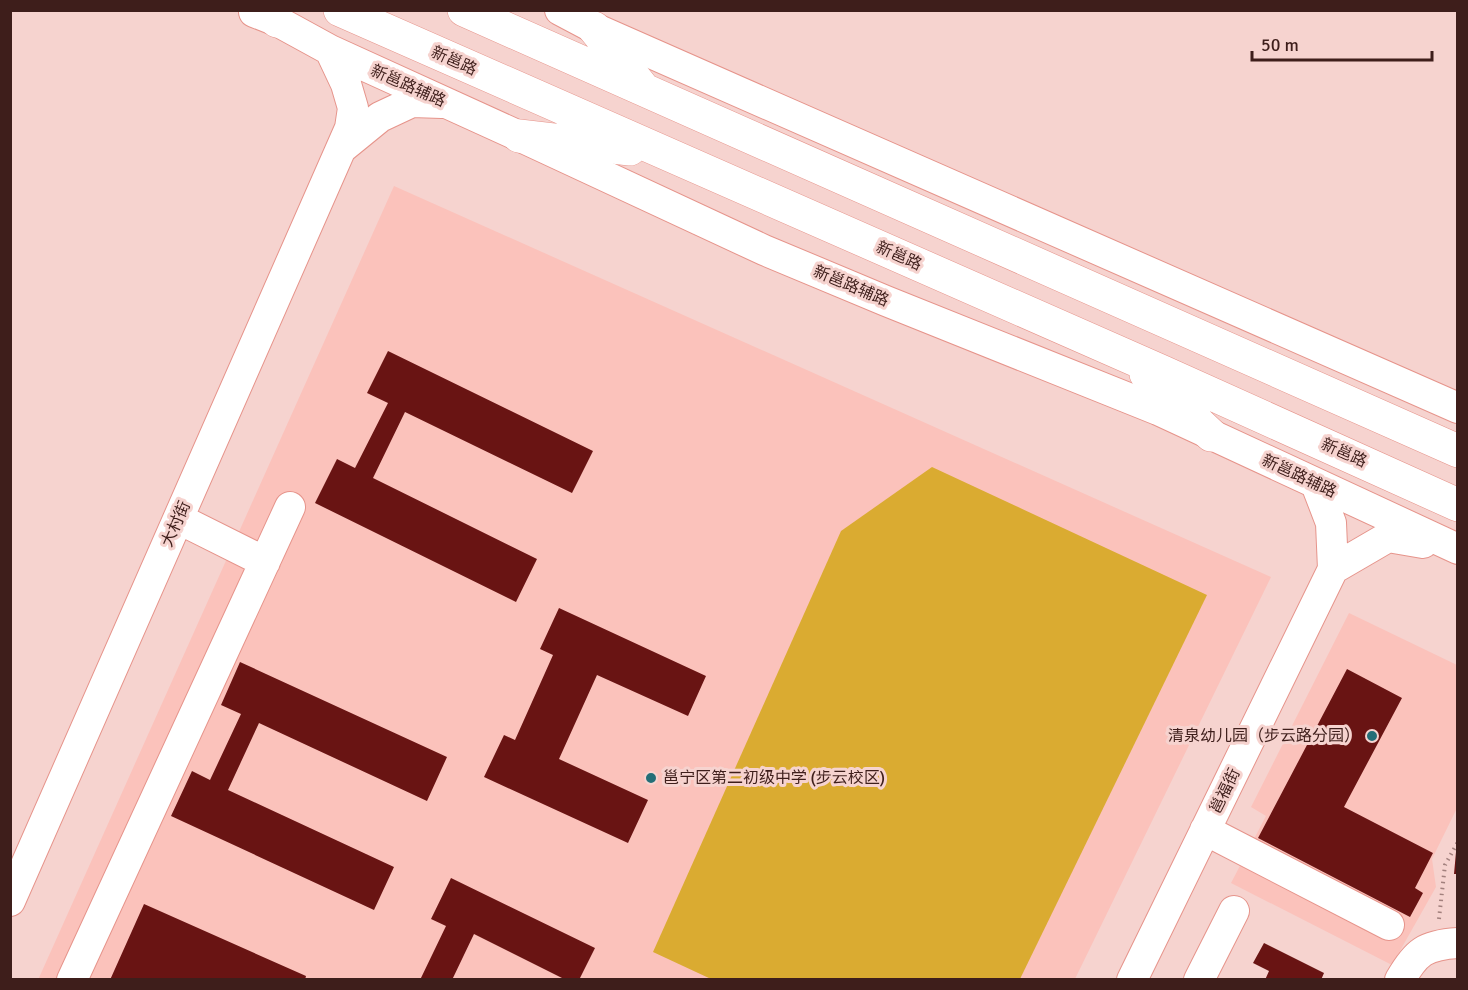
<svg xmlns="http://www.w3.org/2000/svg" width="1468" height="990" font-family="Signika,'Noto Sans SC',sans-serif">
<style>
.built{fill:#fbc2bb}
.green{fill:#daab31}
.building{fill:#691413}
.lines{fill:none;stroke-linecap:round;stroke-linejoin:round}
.minor-casing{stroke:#e6948b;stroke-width:32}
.major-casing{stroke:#e6948b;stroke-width:34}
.path{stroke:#a2807d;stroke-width:4;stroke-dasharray:1.5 4.5;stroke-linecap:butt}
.minor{stroke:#fff;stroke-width:30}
.major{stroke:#fff;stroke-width:33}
.poi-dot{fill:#246e77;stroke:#f6d3cf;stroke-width:2}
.labels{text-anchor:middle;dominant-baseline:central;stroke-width:6;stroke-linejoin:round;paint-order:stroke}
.street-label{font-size:16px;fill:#3e1e1b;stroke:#f6d3cf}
.poi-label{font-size:16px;fill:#3e1e1b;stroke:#f6d3cf;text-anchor:end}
</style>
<rect width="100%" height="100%" fill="#f6d3cf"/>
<path class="built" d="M394,186L1271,577L1075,979L38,980Z
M1349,613L1457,665V808L1432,859L1436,887L1392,965L1231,883L1266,816L1251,807Z"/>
<path class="green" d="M932,467L1207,595L1020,979H711L653,952L841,531Z"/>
<path class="building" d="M388,351L593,451L572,493L405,412L373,478L537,559L516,602L315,503L337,459L355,468L388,403L367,393Z
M559,608L706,676L688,716L597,675L559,759L648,800L628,843L484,777L504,735L515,740L553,655L540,649Z
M240,662L447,757L427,801L259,723L228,790L394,867L374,910L171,816L192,771L210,780L241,714L221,705Z
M1347,669L1402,698L1344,807L1433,853L1415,888L1423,893L1410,917L1258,838Z
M1456,852H1458V874H1454Z
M451,878L595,948L579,980H566L474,934L452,980H420L446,926L431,919Z
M144,904L306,976L305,980H110Z
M1264,943L1324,973L1321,980H1265L1269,971L1253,963Z"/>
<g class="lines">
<defs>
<path id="minor" d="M560,10L594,28L1458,408
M254,12L277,21L330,50L519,136L764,250L886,301L1158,410L1458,549
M342,148L380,117L412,102L442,103
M179,519L265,562
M1333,569L1388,537L1423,543
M1205,830L1389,925
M10,901L350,128L353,108L346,84L330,50
M72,980L290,507
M1132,980L1333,569L1331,523L1316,484
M1199,980L1234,911
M1400,980C1416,952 1425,945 1458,943"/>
<path id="major" d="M266,10L277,21
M340,10L1163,372L1458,505
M464,10L1458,451
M594,28L641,86
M519,136L630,149
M1146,374L1211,435"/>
</defs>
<use href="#minor" class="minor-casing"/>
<use href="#major" class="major-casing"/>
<path class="path" d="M1439,919L1445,865L1458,842"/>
<use href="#minor" class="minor"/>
<use href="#major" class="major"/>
</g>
<g class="poi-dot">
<circle cx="1372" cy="736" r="6"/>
<circle cx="651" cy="778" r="6"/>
</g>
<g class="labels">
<g class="street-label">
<text transform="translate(454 61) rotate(24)">新邕路</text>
<text transform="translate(408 86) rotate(24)">新邕路辅路</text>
<text transform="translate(899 256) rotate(24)">新邕路</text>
<text transform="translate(851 286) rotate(23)">新邕路辅路</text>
<text transform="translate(1344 453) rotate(24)">新邕路</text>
<text transform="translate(1299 476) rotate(25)">新邕路辅路</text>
<text transform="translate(176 524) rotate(-66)">大村街</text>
<text transform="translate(1225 791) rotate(-64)">邕福街</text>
</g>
<g class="poi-label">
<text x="1360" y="736">清泉幼儿园（步云路分园）</text>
<text x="663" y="778" text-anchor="start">邕宁区第二初级中学 (步云校区)</text>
</g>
</g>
<rect width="1468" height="990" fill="none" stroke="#3e1e1b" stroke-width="24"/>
<path d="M1252 51v9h180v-9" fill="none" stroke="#3e1e1b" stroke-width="3"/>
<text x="1261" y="51" font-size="18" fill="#3e1e1b" stroke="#f6d3cf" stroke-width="4.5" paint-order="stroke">50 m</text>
</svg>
